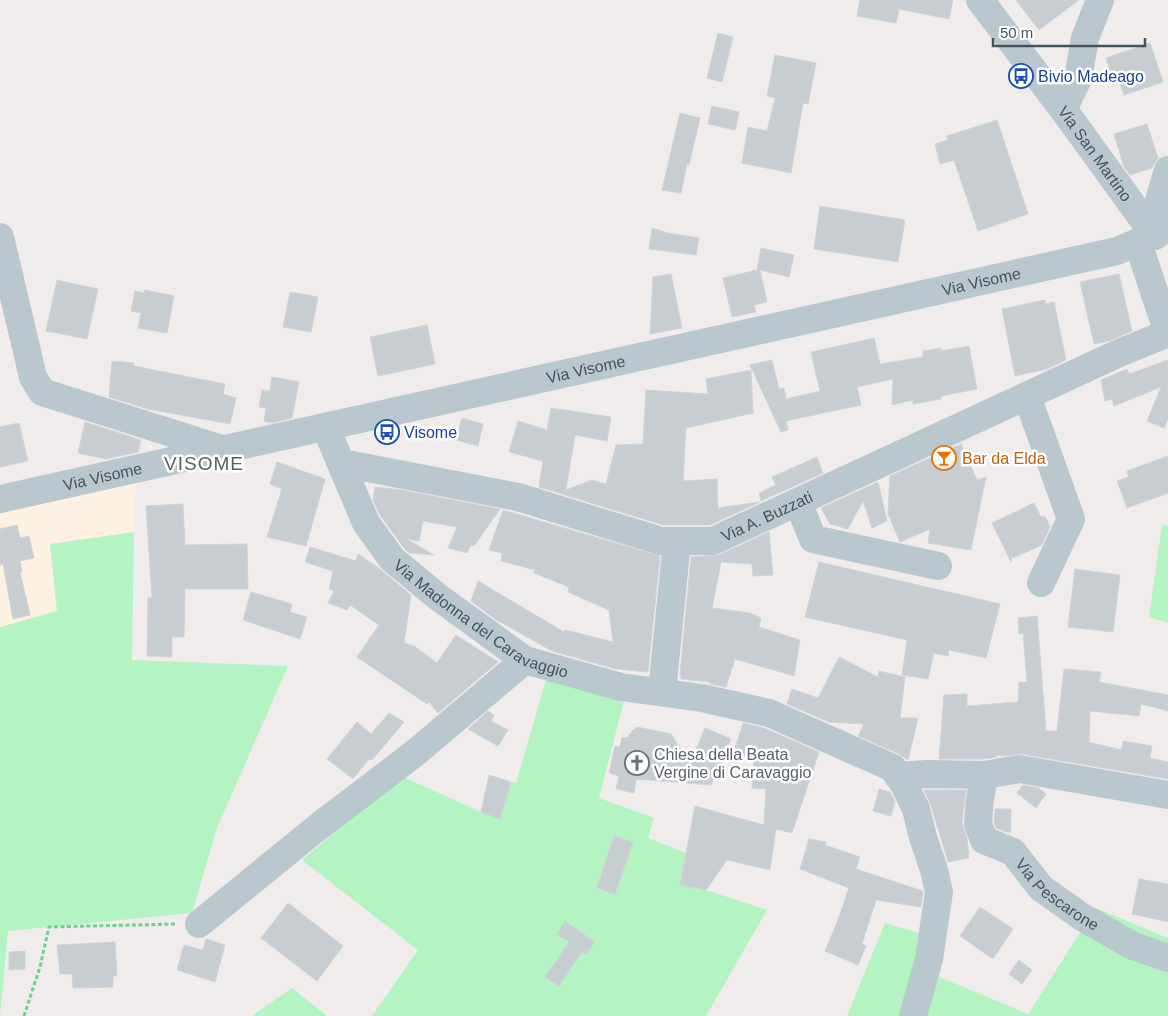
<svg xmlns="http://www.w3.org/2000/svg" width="1168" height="1016" font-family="Helvetica,sans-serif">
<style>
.commercial{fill:#fef1e2}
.green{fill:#b4f3c2}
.building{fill:#c8cdd2;stroke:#cfd4d9}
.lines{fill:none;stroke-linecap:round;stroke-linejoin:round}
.path{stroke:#69d48d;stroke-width:3;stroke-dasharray:4 2.5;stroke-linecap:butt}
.minor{stroke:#b9c8ce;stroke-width:28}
.labels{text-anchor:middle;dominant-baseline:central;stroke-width:5;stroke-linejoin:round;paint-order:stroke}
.transit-label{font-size:16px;fill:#164399;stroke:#fff;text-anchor:start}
.street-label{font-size:16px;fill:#43545c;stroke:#fff}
.food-label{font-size:16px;fill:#c56008;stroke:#fff;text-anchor:start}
.worship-label{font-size:16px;fill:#5b616d;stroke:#fff;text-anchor:start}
.quarter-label{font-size:19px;letter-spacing:1px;fill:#585e62;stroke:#fff}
</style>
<rect width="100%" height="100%" fill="#f0ecec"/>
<path class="commercial" d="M136,475L134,532L50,544L57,611L0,627V507Z"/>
<path class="green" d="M1162,525L1168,526V623L1149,617Z
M134,532L132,660L288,666L217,828L192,913L8,931L0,1016V627L57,611L50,544Z
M548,673L627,689L599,798L654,818L648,838L686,853L680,885L706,890L767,910L706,1016H372L418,950L302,860L401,776L481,812L489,775L516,783Z
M1096,908L1168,938V1016H847L885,923L939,939L930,973L1028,1014Z
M292,988L327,1016H252Z"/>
<path class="building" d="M860,0H953L949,19L899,9L896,23L857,16Z
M1016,0H1079L1039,30Z
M718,33L733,37L722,82L707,78Z
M1150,43L1163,82L1124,95L1119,82L1114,84L1106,58Z
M775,55L816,63L808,104L803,103L791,173L742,163L748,127L767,131L775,98L767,96Z
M712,106L739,112L735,130L708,124Z
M680,113L700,118L689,165L687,164L681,193L662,190Z
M997,120L1028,214L978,231L954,160L940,164L935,144L948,140L947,136Z
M1147,124L1158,158L1152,168L1130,175L1124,167L1114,134Z
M820,206L905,220L898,262L814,249Z
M652,228L668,233L699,238L696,255L649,249Z
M761,248L794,255L789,277L760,270L767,302L754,305L756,312L732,317L723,278L757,270Z
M671,274L682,328L650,334L653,277Z
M1119,274L1132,331L1109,341L1094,344L1080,282Z
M57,280L98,289L87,339L46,331Z
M145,290L174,296L167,333L138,328L141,313L131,311L135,291L144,293Z
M290,292L318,297L311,332L283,327Z
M1045,300L1046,304L1054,302L1066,360L1047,369L1015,376L1002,309Z
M427,325L435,364L378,376L370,337Z
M874,338L880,364L923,357V351L941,348V351L969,346L977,389L941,396V399L913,404V400L892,405L893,379L857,387L861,405L786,421L788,430L781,432L750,365L772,360L779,389L784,388L786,399L820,391L811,352Z
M1168,360V419L1164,428L1147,421L1161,387L1114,406L1112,399L1105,401L1101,380L1127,369L1129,374Z
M112,361L134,363V366L225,384L223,394L236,398L230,424L148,409L109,397Z
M751,370L753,413L686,428L683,481L717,479L718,508L760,502L710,525H663L539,487L543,461L509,452L518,421L547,430L551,408L611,417L607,441L575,435L566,490L592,480L606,484L616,445L643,444L646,390L708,394L706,379Z
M272,377L299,382L292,418L272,423L264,421L266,408L259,407L262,390L270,391Z
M462,418L483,424L478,446L456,440Z
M85,422L141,440L138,452L106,459L78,453Z
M19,423L28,461L0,467V427Z
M961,444L977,480L986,477L971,550L928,543L930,529L900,542L888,514L890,476Z
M1168,456V493L1127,508L1117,481L1129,477L1127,471Z
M817,457L823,473L761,501L759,493L776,485L772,477Z
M277,462L325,479L306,546L267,537L282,489L270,484Z
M878,482L887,521L872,528L863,501L848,529L830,524L821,508Z
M375,487L402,490L500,509L474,546L471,545L467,553L448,548L457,527L423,521L419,541L405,538L434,555L409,553L404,548L380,515L373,500Z
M1034,503L1041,517L1045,516L1050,527L1042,545L1013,558L1012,556L1011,562L992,523Z
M183,504L185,545L247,544L248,589H185L184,637H172V657L147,656L148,598H152L146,506Z
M503,510L660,556L648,672L616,669L552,651L495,619L471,601L478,581L564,632L565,630L613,642L609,610L568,592L569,587L534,573L535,570L501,561L502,553L489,550Z
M17,525L20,538L29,536L34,558L20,561L22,572H20L30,615L13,619L3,564L0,565V529Z
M769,532L773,575L753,576L752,564L721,562L712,608L750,613L761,618L759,627L800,640L794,676L735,659L726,687L710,684L711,682L681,679V674H680L691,557L719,555Z
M310,547L356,561L358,554L380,569L411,595L404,643L414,646L437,663L456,635L498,662L438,713L429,702L427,704L357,657L379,625L350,605L347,610L328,603L334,591L329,589L333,571L305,562Z
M819,562L1000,604L986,658L949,650L948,656L934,653L928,679L902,675L907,640L805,617Z
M1075,569L1120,575L1113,632L1068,627Z
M251,592L292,604L290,612L307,617L300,639L243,620Z
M1037,616L1046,731H1057L1064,669L1101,672L1099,682L1168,695V711L1141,704L1139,716L1090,711L1089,742L1121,750L1123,741L1152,746L1150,758L1168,762V779L1021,754L1004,756L995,755L997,757L983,759H939L944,695L967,694V706L1018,702L1019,682H1027L1023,633L1019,634L1018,618Z
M839,657L878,677L879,671L905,677L900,718H918L908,760L899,754L858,736L864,724L829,722L787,704L792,689L818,698Z
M488,711L494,715L491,721L508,730L498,746L468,729Z
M389,713L404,722L372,760L369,759L353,779L327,759L357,722L371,734Z
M743,723L764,728L819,752L792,833L776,829L770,870L727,860L706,890L680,885L695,806L764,825L766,789L752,788L754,758L734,752Z
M637,727L671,734L690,764L705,728L731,739L711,785L636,779L634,793L616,789L619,776L609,773L615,746L620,747L622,737L627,738L633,730Z
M489,775L511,782L500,819L481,812Z
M1023,785L1039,788L1046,794L1036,808L1017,793Z
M879,789L890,792L895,801L891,816L873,811Z
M924,790H966L962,823L967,838L969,858L948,862L931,805Z
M995,809H1011V832H1006L996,828L994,822Z
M614,836L633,842L615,894L597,888Z
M809,839L826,842L825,845L860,857L856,869L923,891L921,907L876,900L862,944L866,946L858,965L825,951L838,920L849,888L800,869Z
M1139,879L1168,884V922L1132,914Z
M288,903L343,946L317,981L261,938Z
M980,907L1013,929L993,959L960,936Z
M565,921L595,942L586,954L582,952L559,986L545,977L569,942L557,934Z
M206,939L225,945L215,982L177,970L184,945L203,950Z
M115,942L117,976H113V987L73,988L72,974H60L57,945Z
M25,951V969L9,970V952Z
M1019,960L1032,970L1022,984L1009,974Z"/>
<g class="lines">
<path class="path" d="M24,1016L40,967L49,927L176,924"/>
<g class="minor">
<path id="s1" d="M980,0L1068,116L1155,236"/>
<path d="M1063,109L1078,79L1085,38L1100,0"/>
<path d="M1155,236L1160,197L1168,170"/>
<path d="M0,237L33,377L42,392L219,448"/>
<path d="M1138,243L1168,333"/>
<path d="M1027,396L1071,519L1041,583"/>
<path id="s2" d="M326,428L366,523L392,559L438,597L525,660L621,687L702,698L769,713L893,768L905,786L916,809L923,837L934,870L939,892L929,959L913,1016"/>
<path id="s3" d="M342,463L518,497L661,541H713L1117,354L1168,333"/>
<path id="s4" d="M0,499L1117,251L1168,229"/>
<path d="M798,502L813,539L938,566"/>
<path d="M662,692L677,541"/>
<path id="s5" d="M984,775L980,799L978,824L984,840L1013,852L1041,888L1082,917L1133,946L1168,958"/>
<path d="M898,776L927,774L984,775L1019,769L1168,795"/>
<path d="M199,924L318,827L415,753L525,660"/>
</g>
</g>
<defs>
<symbol id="bus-ring" viewBox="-11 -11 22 22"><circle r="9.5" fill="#fff" stroke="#1a4fb4" stroke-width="1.5"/><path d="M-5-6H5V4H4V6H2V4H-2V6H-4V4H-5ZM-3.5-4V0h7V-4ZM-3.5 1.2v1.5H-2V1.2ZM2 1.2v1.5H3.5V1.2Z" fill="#1a4fb4"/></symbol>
<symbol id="bar-ring" viewBox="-11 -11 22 22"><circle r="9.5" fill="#fff" stroke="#e8710a" stroke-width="1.5"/><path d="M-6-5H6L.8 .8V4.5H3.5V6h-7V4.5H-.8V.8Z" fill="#e8710a"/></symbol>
<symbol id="church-ring" viewBox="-11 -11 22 22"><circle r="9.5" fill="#fff" stroke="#6b7280" stroke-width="1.5"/><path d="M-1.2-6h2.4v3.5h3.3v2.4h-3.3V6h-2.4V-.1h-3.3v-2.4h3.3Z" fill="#6b7280"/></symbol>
</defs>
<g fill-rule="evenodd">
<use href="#bus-ring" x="1007" y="62" width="28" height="28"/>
<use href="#bus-ring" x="373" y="418" width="28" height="28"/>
<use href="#bar-ring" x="930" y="444" width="28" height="28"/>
<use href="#church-ring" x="623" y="749" width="28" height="28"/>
</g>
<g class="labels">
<g class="transit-label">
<text x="1038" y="76">Bivio Madeago</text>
<text x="404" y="432">Visome</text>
</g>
<g class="street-label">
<text stroke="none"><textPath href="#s1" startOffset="192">Via San Martino</textPath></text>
<text stroke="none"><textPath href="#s4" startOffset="1005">Via Visome</textPath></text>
<text stroke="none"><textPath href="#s4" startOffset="600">Via Visome</textPath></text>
<text stroke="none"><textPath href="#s4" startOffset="105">Via Visome</textPath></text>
<text stroke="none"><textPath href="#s3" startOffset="440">Via A. Buzzati</textPath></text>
<text stroke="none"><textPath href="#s2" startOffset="256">Via Madonna del Caravaggio</textPath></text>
<text stroke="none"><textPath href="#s5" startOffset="160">Via Pescarone</textPath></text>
</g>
<g class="food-label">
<text x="962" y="458">Bar da Elda</text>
</g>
<g class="worship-label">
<text x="654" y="754">Chiesa della Beata<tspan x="654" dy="18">Vergine di Caravaggio</tspan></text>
</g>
<g class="quarter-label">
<text x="204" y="463">VISOME</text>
</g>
</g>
<path d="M993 38v8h152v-8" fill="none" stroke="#43545c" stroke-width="2.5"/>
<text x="1000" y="38" font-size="15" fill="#43545c" stroke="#ffffff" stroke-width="4" paint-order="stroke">50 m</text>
</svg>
